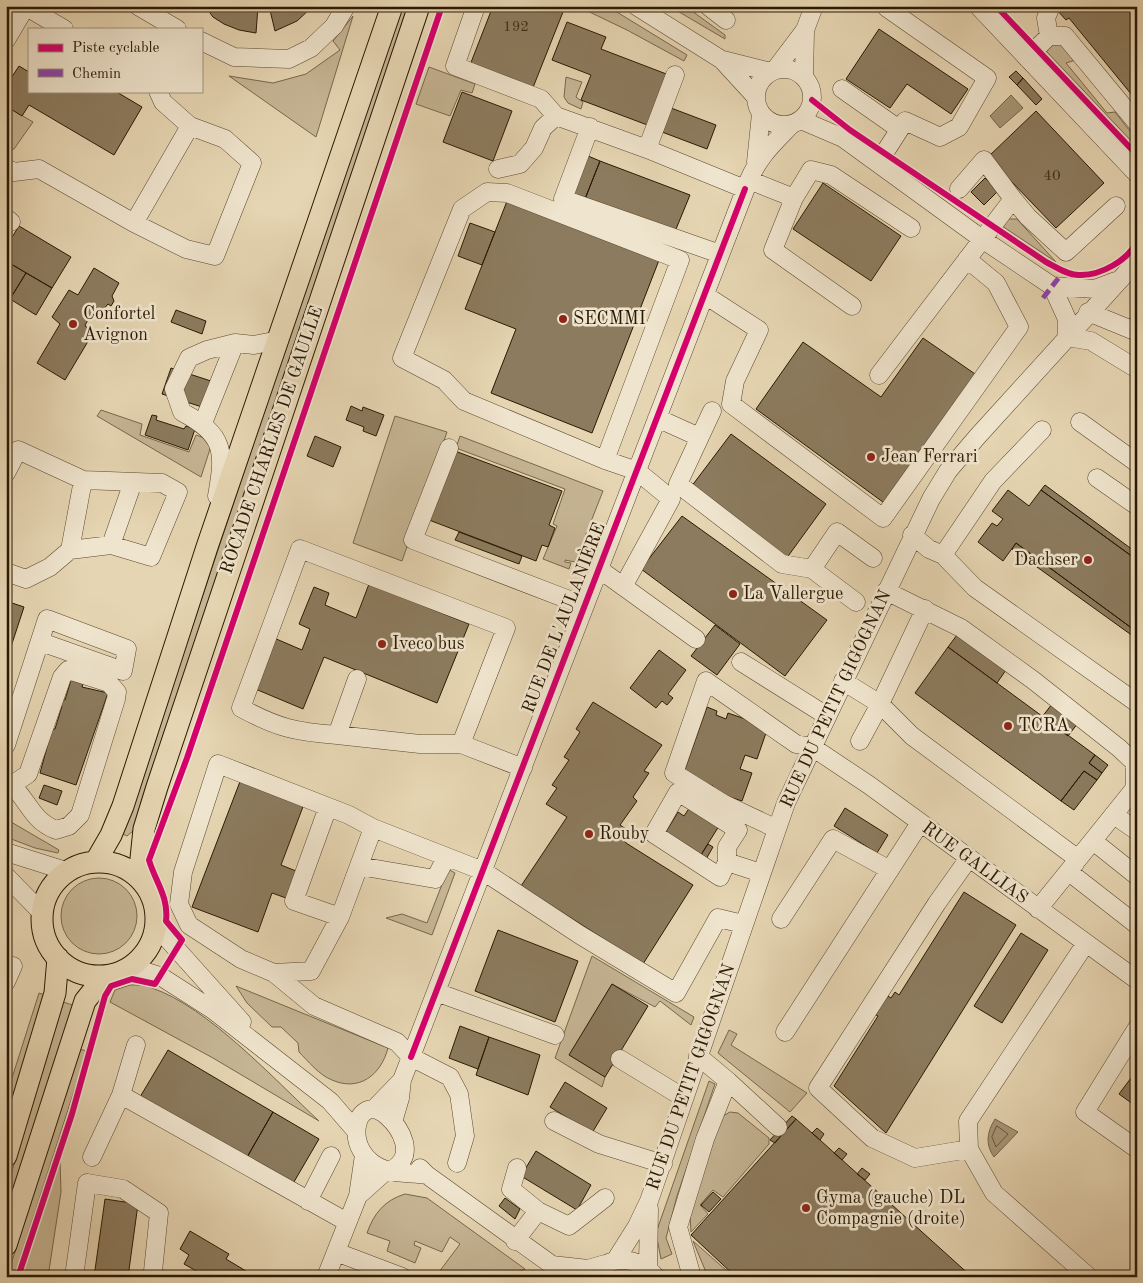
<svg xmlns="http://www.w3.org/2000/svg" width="1143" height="1283" font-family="'Old Standard TT',serif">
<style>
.green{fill:#c6b594;stroke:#78674b}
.water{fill:#a69576;stroke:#746348}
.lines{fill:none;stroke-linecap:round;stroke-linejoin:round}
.shore{stroke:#68573c;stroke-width:1}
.building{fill:#8c7b5e;stroke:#2a1902}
.minor-casing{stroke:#59482e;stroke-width:19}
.major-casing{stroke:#2a1902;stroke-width:23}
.minor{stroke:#efe4cd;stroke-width:18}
.major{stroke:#e6d5b2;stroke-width:21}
.quiet{stroke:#8e44ad;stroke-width:5;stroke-dasharray:10 5;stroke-linecap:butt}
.cycleway-casing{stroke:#efe4cd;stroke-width:9}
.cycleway{stroke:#d6006c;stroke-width:6}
.poi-dot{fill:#8f2418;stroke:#efe4cd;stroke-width:2}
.labels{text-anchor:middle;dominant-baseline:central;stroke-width:5;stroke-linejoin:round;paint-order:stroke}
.number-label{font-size:15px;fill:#423219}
.poi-label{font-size:18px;fill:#2a1902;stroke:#efe4cd;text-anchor:start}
.street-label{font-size:18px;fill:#2a1902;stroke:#efe4cd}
</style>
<rect width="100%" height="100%" fill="#e6d5b2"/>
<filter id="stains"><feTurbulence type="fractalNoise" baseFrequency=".004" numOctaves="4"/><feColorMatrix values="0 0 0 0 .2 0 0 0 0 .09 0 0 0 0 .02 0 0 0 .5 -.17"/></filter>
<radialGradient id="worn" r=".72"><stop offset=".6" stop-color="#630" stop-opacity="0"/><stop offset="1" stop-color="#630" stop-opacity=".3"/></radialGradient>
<path class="green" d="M400,6H413L133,831L127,836L123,834Z
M577,6H607L687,55L684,61L627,30Z
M669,6H685L725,35V39Z
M353,16L316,137L229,76L273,83L306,74L340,50L333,41Z
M1065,43L1079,59L1066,63L1107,113L1115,112L1137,140V147L1046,51L1049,44Z
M429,67L475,84L472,93L461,90L450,116L416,104Z
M566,77L582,82L576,97L583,102L581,109L568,103L564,97Z
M6,106L33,122L14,149L8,152L6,151Z
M1008,219H1017L1056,262L1002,226Z
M101,410L142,424L140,435L189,452L196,435L210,440V449L201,477L97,416Z
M395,416L447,432L402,561L353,543Z
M460,436L603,491L575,562L565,560V562L571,563L569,569L543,559L557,526L553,524L565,489L456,448Z
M6,819L59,850L58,853L35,848L6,837Z
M448,869L455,873L432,935L386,918L402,914L427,923Z
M61 916a38 38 0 1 1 76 0a38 38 0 1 1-76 0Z
M592,956L694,1017L691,1025L660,1001L655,1007L612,984L570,1055L605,1077L602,1087L555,1058Z
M130,985C137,985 145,985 152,988C208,1007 275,1080 319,1121L213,1058L110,1002L115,990Z
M236,986L388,1048C381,1075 359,1092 332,1080C319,1075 308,1061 299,1052L298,1043L281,1027H272L247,1003Z
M39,993L45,995L6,1127V1097Z
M63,1002L76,1006L6,1221V1191Z
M729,1030L737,1034L731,1045L807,1093L790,1112L718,1053Z
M79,1049L87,1051L14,1277H7Z
M709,1081L715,1084L677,1196L666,1238L672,1254L661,1259L656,1233Z
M730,1112L738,1113L769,1138V1144L723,1197L713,1190L700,1205L708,1214L691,1232L690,1215L720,1121L723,1116Z
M60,1159L61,1192L48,1277H22Z
M405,1194L427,1198L525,1269L509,1276L500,1277L459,1275L450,1277L439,1272L460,1244L450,1237L442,1252L415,1241L414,1245L421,1248L415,1263L387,1251L390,1241L367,1233C374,1213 385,1200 405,1194Z
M693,1241L734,1277H708Z"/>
<path class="water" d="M1011,95L1023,108L1000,128L990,116Z
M995,1119L1018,1132L994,1157C985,1144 987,1132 995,1119Z"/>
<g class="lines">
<path class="shore" d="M997,1126L1008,1134L996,1147L992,1137Z"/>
</g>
<path class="building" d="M205,6H258L256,33L239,30L224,24L213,17Z
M269,6H313L297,21L275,31Z
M493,6H548L563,12L532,90L470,65Z
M1060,6H1137V108L1133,103L1136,100L1069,18L1066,20L1056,9Z
M567,22L606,37L601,49L669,75L650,126L581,100L591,75L552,60Z
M879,29L968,89L951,114L907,84L890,108L846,79Z
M19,66L29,72V91H115L142,107L114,155L29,105L22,116L6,106V86Z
M1016,71L1023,78L1017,85L1009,77Z
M1023,78L1042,99L1036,105L1017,85Z
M462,92L512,111L493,161L443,142Z
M671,108L716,125L707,149L662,132Z
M1036,111L1104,183L1056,228L988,157Z
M588,156L600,161L585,199L572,195Z
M600,161L690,195L674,234L585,199Z
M985,178L998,191L984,205L971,192Z
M823,183L901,236L871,281L793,229Z
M509,196L661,255L592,433L491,393L516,329L465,309Z
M470,223L495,232L482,265L458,256Z
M19,226L71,257L52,288L6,261V247Z
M6,261L26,273L10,299L6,297Z
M94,268L119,283L112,296L114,301L111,306L108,304L96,318L90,317L85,325L89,331L87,336L90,338L65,380L37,363L60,324L52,317L69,290L78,295Z
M26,273L52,288L36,315L10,299Z
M176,310L206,321L202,334L171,322Z
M923,338L978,376L887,505L756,409L803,342L881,397Z
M171,368L214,382L205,408L162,394Z
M351,406L362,411L363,407L384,415L376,436L363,431L364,427L346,420Z
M152,415L157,416L156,420L184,429L186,426L195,429L188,450L145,435Z
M731,434L826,504L786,559L691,487Z
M315,436L341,447L333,467L307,456Z
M455,451L562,491L549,525L555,528L548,547L542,545L536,561L429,520Z
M1045,485L1137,553V560L1041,490Z
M1008,490L1029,506L1041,490L1137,560V632L1016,543L1003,561L978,542L992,523L997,526L1003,519L992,511Z
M682,516L827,620L785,676L641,569Z
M459,532L522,556L519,564L455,540Z
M1016,543L1137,632V639L1012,549Z
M369,584L469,624L437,703L324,657L303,709L253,688L274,638L302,650L310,629L299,624L314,587L329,593L325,605L356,618Z
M6,601L24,607L6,662Z
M715,625L740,644L717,675L691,656Z
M957,635L1006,670L997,683L948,647Z
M948,647L1095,755L1089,763L1102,773L1097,780L1084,771L1061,801L915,693Z
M659,650L686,670L668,694L673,698L667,705L662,701L656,708L630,688Z
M71,680L83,684L82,687L108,693L76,785L40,773L52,729H55L62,706H60L62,699L65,700Z
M593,702L662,745L644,771L649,773L633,797L637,801L620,825L626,829L622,835L623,839L626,843L693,885L643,964L521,886L567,817L546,804L557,788L552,785L569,760L564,757L580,732L576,729Z
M1052,704L1078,723L1068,736L1042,717Z
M707,707L717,711L716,715L726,719L728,713L768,727L757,759L745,755L740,769L752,773L742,801L712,791L713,786L683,775Z
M1095,755L1108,765L1102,773L1089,763Z
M1084,771L1097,780L1074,810L1061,801Z
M241,779L304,804L281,865L296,871L286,898L272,893L258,932L192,907Z
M44,785L62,791L57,805L39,798Z
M690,807L719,826L699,858L664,835L678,812L684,816Z
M845,808L888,835L877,853L834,826Z
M708,844L713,847L705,861L699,858Z
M964,892L1016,925L886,1133L834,1086L878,1016L874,1014L886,995L891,998L895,992L899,995Z
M498,930L578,961L555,1022L475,991Z
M1021,933L1048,950L1002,1023L974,1006Z
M612,984L648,1006L605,1077L569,1055Z
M460,1026L489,1037L478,1069L449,1058Z
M489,1037L540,1055L528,1095L476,1075Z
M168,1050L273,1112L246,1159L140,1097Z
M1137,1070V1107L1119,1094Z
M565,1082L607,1108L592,1133L550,1107Z
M273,1112L319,1139L291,1187L246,1159Z
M792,1116L796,1119L775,1143L770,1140Z
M796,1119L820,1140L972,1277H736L691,1235Z
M817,1128L824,1134L820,1140L812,1133Z
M839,1148L847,1154L842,1160L834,1153Z
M536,1151L591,1185L577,1210L521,1176Z
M862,1168L870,1174L865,1180L857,1174Z
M713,1192L721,1199L709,1212L701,1205Z
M505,1198L520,1209L515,1219L499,1206Z
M105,1199L138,1204L128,1277H94Z
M190,1231L229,1254L226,1259L256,1277H207L184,1264L189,1255L180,1249Z"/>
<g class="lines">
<defs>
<path id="minor" d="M25,6L64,29
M138,6L177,29
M476,6L455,66L541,99L556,116L647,149L745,189
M636,6L722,60L755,96
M708,6L726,20
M978,6L1137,174
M1049,36L1046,18L1051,6
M6,40L25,8
M201,41L234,57L289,59L311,48L334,26L346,6
M1027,58L1049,36H1065L1137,123
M723,60L771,72
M756 97a28 28 0 1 1 56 0a28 28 0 1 1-56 0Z
M774,71L805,30L814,6
M804,77L805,31
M842,89L899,129
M801,120L843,138L982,239L1052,286L1095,289L1116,281
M590,127L563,199L720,254
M647,149L675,75
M756,162L761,114
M878,163L905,121L940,137L959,127L987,78L887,8
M6,168L14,172L39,169L134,223L186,249L215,256L252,163L225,139L190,126L163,102L158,91
M498,169L520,164L534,148L543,128L556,116
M749,180L794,198L811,170L831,175L911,228
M959,189L984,160L1013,199
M794,198L773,250L852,306
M6,218L11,222
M134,223L190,126
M1052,286L1067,319V337
M705,295L759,330L735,381L731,404L883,518L1019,327L996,283L967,259
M1088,312L1132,330L1137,325
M1067,337L1091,341L1137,369
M879,375L1013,199L1028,217L1066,252L1116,206
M712,411L678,484L782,564L812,569L837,532L873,558
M657,418L699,437
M1080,422L1137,463
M203,423L235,343
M449,448L413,540L585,606
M605,460L680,260L507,193L487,192L462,209L402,358L444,380L464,401L605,460L637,471L671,499L624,585
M6,473L18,450L83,480L70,550L50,567L26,579L6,572
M1097,478L1137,506
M217,496C225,451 225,435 182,412L174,389L189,358L207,350L235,343L254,345L279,340
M912,535L929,549L943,555L993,481L1042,430
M111,545L133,482
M70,550L111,545L151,557L178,492L162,483L83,480
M943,555L975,588L1137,703
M599,569L696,639
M812,569L856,602
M741,662L827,716
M357,679L337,735C296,732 278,728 241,708L300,549L506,628L461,744
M843,681L880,704L912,736L1078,859L1135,788V763L1119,748L1033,680L961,628L886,591
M337,735L420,744H461L523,768
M860,741L880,704L925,609
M6,745L47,619L127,649L123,671L41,642
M6,780C28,797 29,819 56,830L69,826L80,815L116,699L117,692L109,683L68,670L62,677L28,774L12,785
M328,807L294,901L340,917
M1114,815L1137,831
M373,828L349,815L218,764L183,872L179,904L189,925L241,959L274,973L311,971L340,917L373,828L483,871L580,935L676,993L718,918L743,924
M777,829L724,804L674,773L706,681L796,744L812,747L869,785L1137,980
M1093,841L1137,876
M6,852L66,871
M969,858L937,903L818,1088L872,1138L915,1158L969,1149
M727,862V847L738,830L678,792L654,834L720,877L727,862L761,873
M359,866L435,879L446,858
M1069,872L1137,925
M6,876L42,913
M1038,909L1076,862
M781,919L833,839L890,870
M156,926L242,1022
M1086,943L968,1121L969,1149L994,1193L1089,1277
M127,969L144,971L160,976L213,1010L330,1101L356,1131
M274,973L314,1006L397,1042L411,1057L450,1077L459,1094L465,1136L457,1163
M6,982L13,966
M436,992L555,1035
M1137,1028L1085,1112L1137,1149
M785,1032L920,823
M620,1059L684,1098
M728,1081L778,1127
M121,1095L347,1222
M374,1109L402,1080
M554,1121L599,1144L663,1164
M393,1122L400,1098L402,1080L749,180C759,156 774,143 792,124
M92,1157L121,1095L136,1045
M420,1168L427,1175L552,1265L562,1277
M517,1168L511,1189L538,1211
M392,1170C403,1163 407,1155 404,1142C401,1131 395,1123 387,1116C356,1088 338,1154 386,1170C398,1174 414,1173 427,1175
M358,1196L387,1170
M308,1201L331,1156
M515,1241L538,1211L569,1226L605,1198
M336,1252L402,1277
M615,1261L637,1226L649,1201L786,803L931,499L948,471L977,437L1137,261
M552,1265L588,1269L605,1264
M648,1267L649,1209
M74,1277L87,1183L123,1189L159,1213L153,1271L156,1277
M326,1277L358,1196L364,1155
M593,1277C609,1252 639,1257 656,1277
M692,1277L678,1227L705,1139L728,1081L698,1056"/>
<path id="major" d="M96,861L111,835L123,806L207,547L392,6
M42 919a57 57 0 1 1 114 0a57 57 0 1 1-114 0Z
M139,878L144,829L157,787L419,6
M6,1156L55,993L58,958
M6,1245L85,1001L105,976"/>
</defs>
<use href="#minor" class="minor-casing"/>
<use href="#major" class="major-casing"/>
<use href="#minor" class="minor"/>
<use href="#major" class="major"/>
<path class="quiet" d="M1043,298L1064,271"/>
<defs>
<path id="cycleway" d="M996,6L1137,155
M812,100L850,130L1046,262C1056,267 1067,275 1079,275C1099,276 1129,261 1137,240
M411,1057L745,189
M18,1277L72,1114L105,996L111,986L132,979L155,984L182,940L166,921C169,897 155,881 149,860L187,758L442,6"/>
</defs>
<use href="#cycleway" class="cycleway-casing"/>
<use href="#cycleway" class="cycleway"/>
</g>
<g class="poi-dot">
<circle cx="563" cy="319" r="5"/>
<circle cx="73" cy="324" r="5"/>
<circle cx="871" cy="457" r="5"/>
<circle cx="1088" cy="560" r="5"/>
<circle cx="733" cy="594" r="5"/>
<circle cx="382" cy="644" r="5"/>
<circle cx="1008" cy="726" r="5"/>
<circle cx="589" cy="834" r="5"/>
<circle cx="806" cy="1208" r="5"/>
</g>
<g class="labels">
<g class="number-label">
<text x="516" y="27">192</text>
<text x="1052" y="176">40</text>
</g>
<g class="poi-label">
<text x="83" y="314">Confortel<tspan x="83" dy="21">Avignon</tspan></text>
<text x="573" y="319">SECMMI</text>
<text x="881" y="457">Jean Ferrari</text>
<text x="1078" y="560" text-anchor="end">Dachser</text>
<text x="743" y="594">La Vallergue</text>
<text x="392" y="644">Iveco bus</text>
<text x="1018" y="726">TCRA</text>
<text x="599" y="834">Rouby</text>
<text x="816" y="1198">Gyma (gauche) DL<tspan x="816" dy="21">Compagnie (droite)</tspan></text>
</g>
<g class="street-label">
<text transform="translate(272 440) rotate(-71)">ROCADE CHARLES DE GAULLE</text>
<text transform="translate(564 618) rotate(-69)">RUE DE L'AULANIÈRE</text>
<text transform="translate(836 699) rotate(-65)">RUE DU PETIT GIGOGNAN</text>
<text transform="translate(975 863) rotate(36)">RUE GALLIAS</text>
<text transform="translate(691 1077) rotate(-71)">RUE DU PETIT GIGOGNAN</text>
</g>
</g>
<rect width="1143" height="1283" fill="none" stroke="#e6d5b2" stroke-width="25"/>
<rect x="8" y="8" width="1128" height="1268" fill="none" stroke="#2a1902" stroke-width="2.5"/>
<rect x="12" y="12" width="1118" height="1258" fill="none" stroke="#2a1902"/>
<rect x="28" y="28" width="175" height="65" fill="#efe4cd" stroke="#a0937c"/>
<rect x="38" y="44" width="25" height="8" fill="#d6006c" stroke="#a0937c"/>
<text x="72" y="52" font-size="15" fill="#2a1902">Piste cyclable</text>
<rect x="38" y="69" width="25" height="8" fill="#8e44ad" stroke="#a0937c"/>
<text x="72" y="78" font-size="15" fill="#2a1902">Chemin</text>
<rect width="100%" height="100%" filter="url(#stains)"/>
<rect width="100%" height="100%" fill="url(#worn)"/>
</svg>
